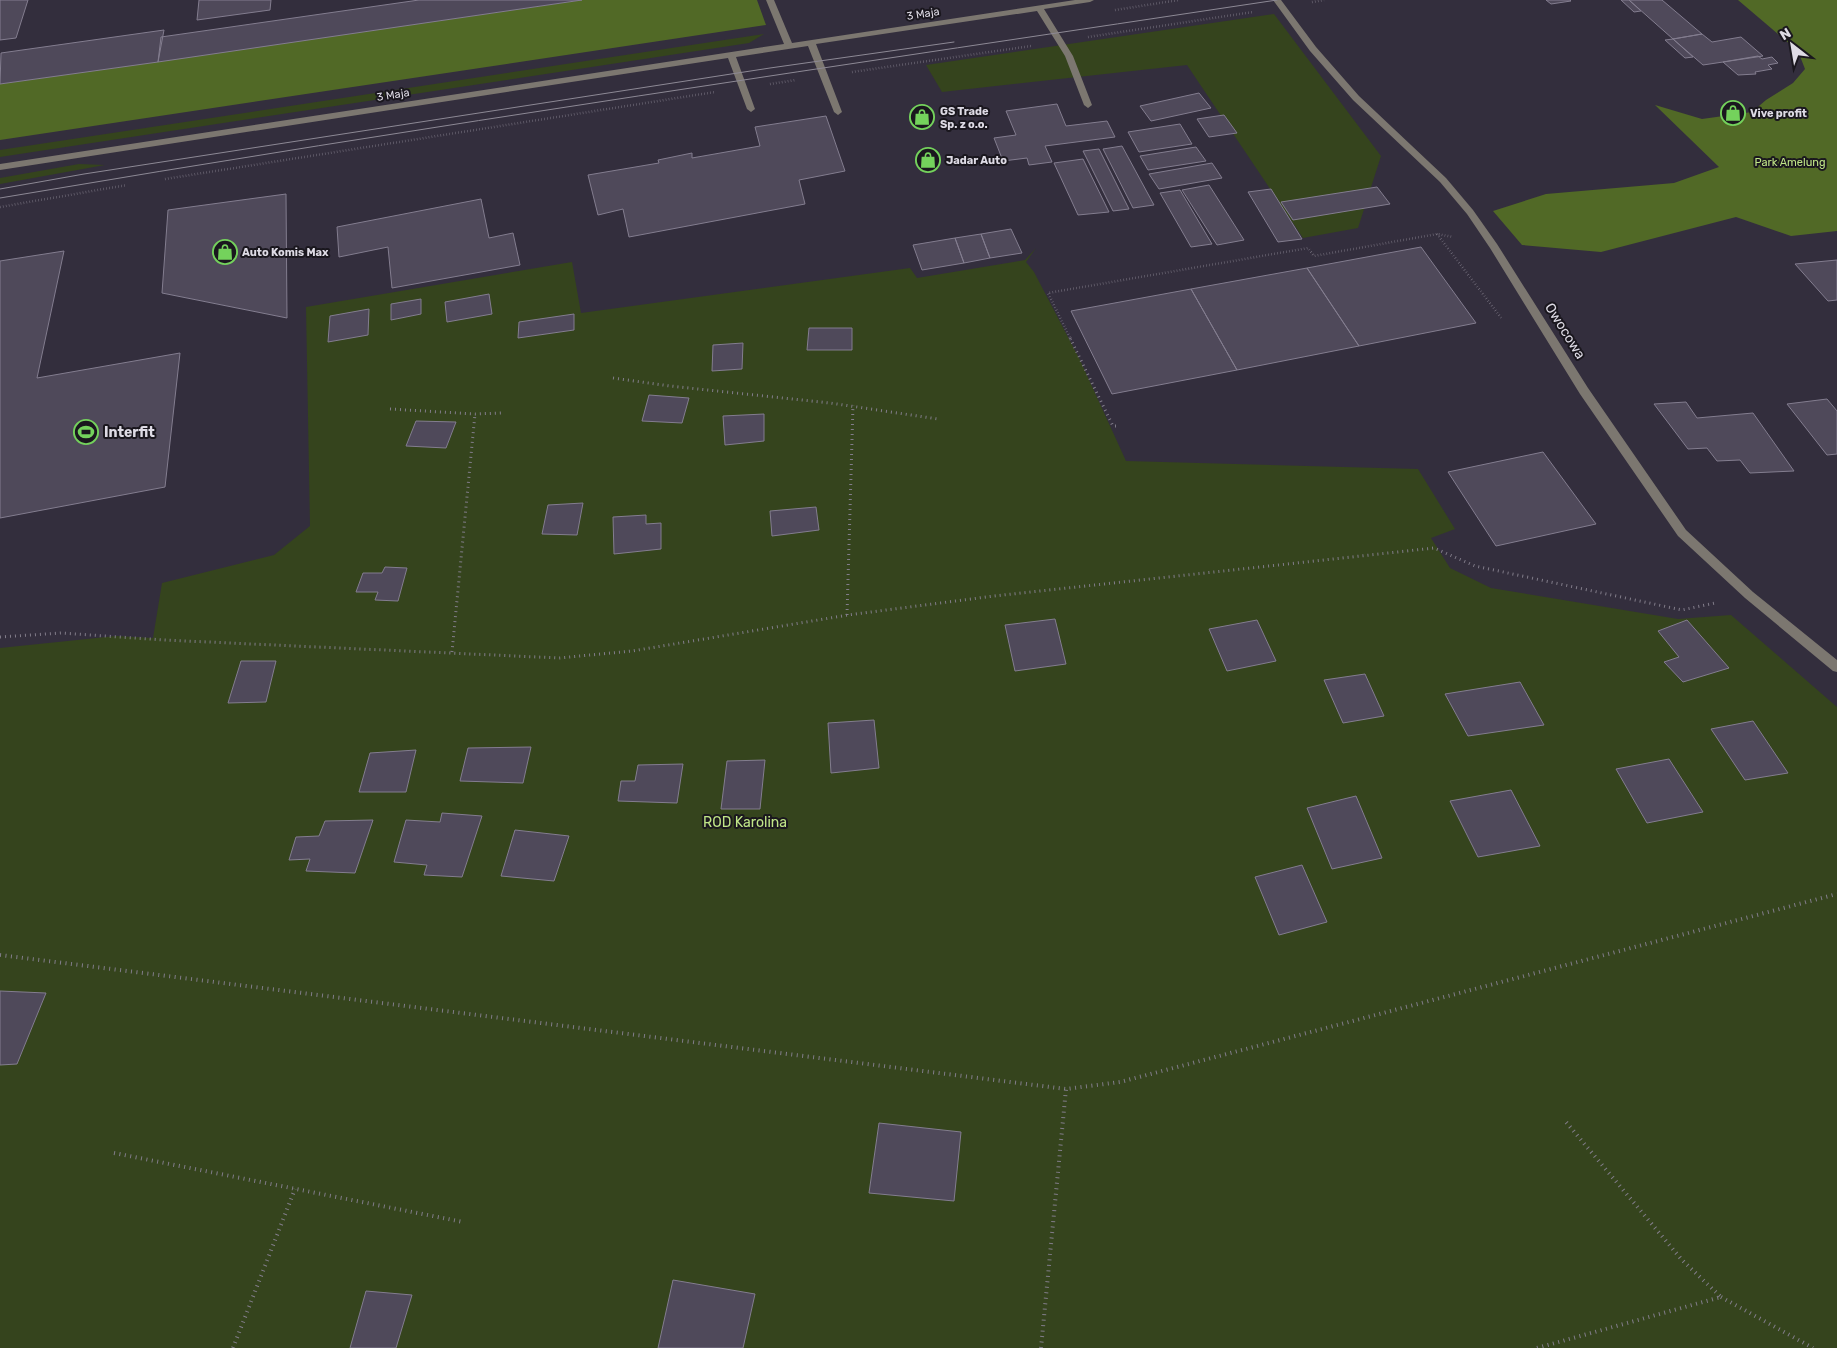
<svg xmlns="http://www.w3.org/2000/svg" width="1837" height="1348" font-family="Rubik,sans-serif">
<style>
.green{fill:#35441d}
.forest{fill:#516926}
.building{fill:#4f495a;stroke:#837d8f}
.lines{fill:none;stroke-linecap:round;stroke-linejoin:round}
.path-far2{stroke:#827d8a;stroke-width:2.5;stroke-dasharray:0.5 2.5;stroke-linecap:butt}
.path-far1{stroke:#827d8a;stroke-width:3;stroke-dasharray:1 4;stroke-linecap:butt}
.path{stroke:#827d8a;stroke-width:4;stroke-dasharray:1 4.5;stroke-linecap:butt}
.minor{fill:#7c7770;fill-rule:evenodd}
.tram{stroke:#8d8995;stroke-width:1}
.labels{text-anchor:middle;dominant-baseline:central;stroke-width:4;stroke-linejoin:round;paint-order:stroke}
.far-street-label{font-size:11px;fill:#dedbe5;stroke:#1a171e}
.far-poi-label{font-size:11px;font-weight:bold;fill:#dedbe5;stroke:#1a171e;text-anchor:start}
.far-park-label{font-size:11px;fill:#c0e687;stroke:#1a171e}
.street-label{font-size:14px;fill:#dedbe5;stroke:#1a171e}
.poi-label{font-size:14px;font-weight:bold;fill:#dedbe5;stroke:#1a171e;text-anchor:start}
.park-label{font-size:14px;fill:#c0e687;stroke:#1a171e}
</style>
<rect width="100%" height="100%" fill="#332e3d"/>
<path class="green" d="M1274,14L1381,156L1358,228L1303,238L1187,65L942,92L926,65Z
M764,34L749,43L0,157V150Z
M79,164L105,165L0,184V178Z
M1036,248L1026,262L1034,272L1080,360L1126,461L1418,469L1455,529L1431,538L1450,568L1491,588L1678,619L1731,615L1837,707V1348H0V648L116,636L153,638L162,583L274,555L310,526L306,307L572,262L581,313L910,268L917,278L1025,260Z"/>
<path class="forest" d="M582,0H757L766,25L0,140V84Z
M1738,0H1837V231L1791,236L1736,217L1601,252L1522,245L1493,211L1546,194L1674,183L1719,167L1655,105L1702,119L1752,112L1766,100L1793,83L1805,69L1798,51Z"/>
<path class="building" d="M0,0H28L16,38L0,40Z
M199,0H271L270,10L197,20Z
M419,0H582L158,62L161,37Z
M1546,0H1570L1571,1L1551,4Z
M1621,0H1629L1641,11L1634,12Z
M1629,0H1662L1702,34L1673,39Z
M164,30L158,62L0,84L1,53Z
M1702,34L1712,42L1741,37L1763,56L1703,65L1673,39Z
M1673,39L1693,57L1685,58L1665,40Z
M1758,56L1762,59L1772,57L1778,63L1768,65L1772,69L1755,72L1756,74L1738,75L1723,62Z
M1199,93L1211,108L1151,121L1140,106Z
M1057,104L1066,126L1107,121L1115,137L1045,146L1052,162L1029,165L1027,158L1003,161L994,138L1016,135L1006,111Z
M1224,115L1237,133L1209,137L1197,119Z
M826,116L845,171L799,180L805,204L629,237L623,209L598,215L588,175L659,163L658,160L692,153V158L760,146L755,127Z
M1180,124L1192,144L1139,152L1128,132Z
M1122,146L1154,205L1133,208L1103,149Z
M1196,147L1206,161L1148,170L1140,156Z
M1099,149L1129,209L1113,211L1083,151Z
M1083,159L1109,212L1078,215L1054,163Z
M1212,163L1222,178L1159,189L1149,174Z
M1209,185L1244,240L1217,245L1182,190Z
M1377,187L1390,204L1293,220L1281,202Z
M1271,189L1302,239L1278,242L1248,192Z
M1180,190L1212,244L1191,247L1160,193Z
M286,194L287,318L162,293L168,210Z
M481,199L489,238L513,233L520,265L392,288L388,247L339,257L337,227Z
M1011,229L1022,253L990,258L981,234Z
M981,234L990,258L964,263L955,238Z
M955,238L964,263L922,270L913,245Z
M1421,247L1476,323L1359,346L1307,268Z
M64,251L37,378L180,353L165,487L0,518V261Z
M1837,260V300L1828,301L1795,264Z
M1307,268L1359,346L1237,370L1191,289Z
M1191,289L1237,370L1112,394L1071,311Z
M489,294L492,314L447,322L445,302Z
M421,299V314L391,320V304Z
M369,309L368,335L328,342L330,316Z
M574,314V330L518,338L519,322Z
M809,328H852V350H807Z
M743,343L742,369L712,371L713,345Z
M649,395L689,398L682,423L642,421Z
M1827,399L1837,411V454L1827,455L1787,404Z
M1686,402L1697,418L1753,413L1794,471L1750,473L1740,460L1717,461L1707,448L1688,449L1654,404Z
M764,414V441L725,445L723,416Z
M416,421L456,422L446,448L406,446Z
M1543,452L1596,524L1496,546L1448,472Z
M583,503L577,535L542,534L548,505Z
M816,507L819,530L772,536L770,511Z
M646,515V524L661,523V549L614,554L613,517Z
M385,567L407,568L398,601L375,600L378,592H356L363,573H382Z
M1055,619L1066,664L1015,671L1005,625Z
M1257,620L1276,661L1227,671L1209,629Z
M1687,620L1729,668L1683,682L1664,662L1679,657L1658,631Z
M241,661H276L266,702L228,703Z
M1365,674L1384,716L1343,723L1324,680Z
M1520,682L1544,725L1468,736L1445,694Z
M874,720L879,768L831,773L828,723Z
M1753,721L1788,773L1745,780L1711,729Z
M531,747L523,783L460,781L468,748Z
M416,750L406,792H359L370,753Z
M1669,759L1703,812L1647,823L1616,769Z
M765,760L760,809H721L727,761Z
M683,764L677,803L618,801L621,781H635L638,765Z
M1511,790L1540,846L1478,857L1450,801Z
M1356,796L1382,858L1332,869L1307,808Z
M442,813L482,816L462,877L424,875L427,865L394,862L406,820L440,822Z
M373,820L355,873L306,871L310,859L289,860L296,837L319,836L325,821Z
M515,830L569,836L554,881L501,876Z
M1302,865L1327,922L1279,935L1255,877Z
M0,991L46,993L17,1064L0,1065Z
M879,1123L961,1132L954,1201L869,1193Z
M673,1280L755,1294L743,1348H658Z
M366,1291L412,1295L396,1348H350Z"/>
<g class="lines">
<path class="path-far2" d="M1312,2L1324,0
M1115,10L1179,0
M1088,37L1253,12
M852,72L1031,46
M770,84L796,80
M165,179L715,92
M0,207L127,185
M1437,234L1502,319
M1071,340L1048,293L1308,248L1314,256L1437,234L1453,237"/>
<path class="path-far1" d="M1070,338L1113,426H1116
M613,378L670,386L830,403L938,419
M390,409L475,414L501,413
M847,615L853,405
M0,637L61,633L164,640L559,658L632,651L848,615L994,596L1434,548L1475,566L1682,610L1715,603
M452,652L475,414"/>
<path class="path" d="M0,955L1066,1089L1120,1082L1837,894
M114,1153L463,1222
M1721,1297L1813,1348
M233,1348L295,1189
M1041,1348L1066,1089
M1537,1348L1721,1297L1682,1260L1566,1122"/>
<path class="minor" d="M766,0H774L792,43L1075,0H1094L1090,2L1044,9L1073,56L1092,105L1088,108L1084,105L1065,56L1037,11L816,44L842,112L838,115L834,112L808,46L736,57L755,109L751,112L747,109L728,58L0,170V164L784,44Z
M1273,0H1281L1316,47L1359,96L1446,178L1473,210L1497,244L1588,388L1686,530L1753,592L1837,660V672L1833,671L1745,598L1678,536L1580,394L1490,248L1467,214L1440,182L1353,100L1310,51Z"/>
<path class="tram" d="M0,189L84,174L770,68L954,42
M0,198C425,126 851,64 1277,0"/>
</g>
<defs>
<symbol id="shop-ring" viewBox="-11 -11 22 22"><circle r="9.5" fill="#1a171e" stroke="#74d25c" stroke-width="1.5"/><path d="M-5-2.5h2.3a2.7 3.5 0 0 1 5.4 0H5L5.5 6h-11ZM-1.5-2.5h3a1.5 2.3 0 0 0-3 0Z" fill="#74d25c"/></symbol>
<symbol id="stadium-ring" viewBox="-11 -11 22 22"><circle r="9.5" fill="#1a171e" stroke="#74d25c" stroke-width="1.5"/><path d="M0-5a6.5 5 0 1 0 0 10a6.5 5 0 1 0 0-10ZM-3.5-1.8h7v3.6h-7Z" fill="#74d25c"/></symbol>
</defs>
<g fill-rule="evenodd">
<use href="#shop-ring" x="1719" y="99" width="28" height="28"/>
<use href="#shop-ring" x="908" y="103" width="28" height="28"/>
<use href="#shop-ring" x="914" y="146" width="28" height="28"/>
<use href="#shop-ring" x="211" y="238" width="28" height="28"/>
<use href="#stadium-ring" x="72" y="418" width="28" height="28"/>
</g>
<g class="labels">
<g class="far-street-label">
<text transform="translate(923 14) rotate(-9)">3 Maja</text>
<text transform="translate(393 95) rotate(-9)">3 Maja</text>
</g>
<g class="far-poi-label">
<text x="940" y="111">GS Trade<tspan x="940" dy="13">Sp. z o.o.</tspan></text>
<text x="1750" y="113">Vive profit</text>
<text x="946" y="160">Jadar Auto</text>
<text x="242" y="252">Auto Komis Max</text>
</g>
<g class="far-park-label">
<text x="1790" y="162">Park Amelung</text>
</g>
<g class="street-label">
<text transform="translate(1565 331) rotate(58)">Owocowa</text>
</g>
<g class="poi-label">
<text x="104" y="432">Interfit</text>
</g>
<g class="park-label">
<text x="745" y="822">ROD Karolina</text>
</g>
</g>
<g transform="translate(1792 45) rotate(329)" stroke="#1a171e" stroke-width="4" paint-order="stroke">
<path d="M0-4L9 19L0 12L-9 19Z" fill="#dedbe5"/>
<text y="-8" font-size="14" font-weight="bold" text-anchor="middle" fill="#dedbe5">N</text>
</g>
</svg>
